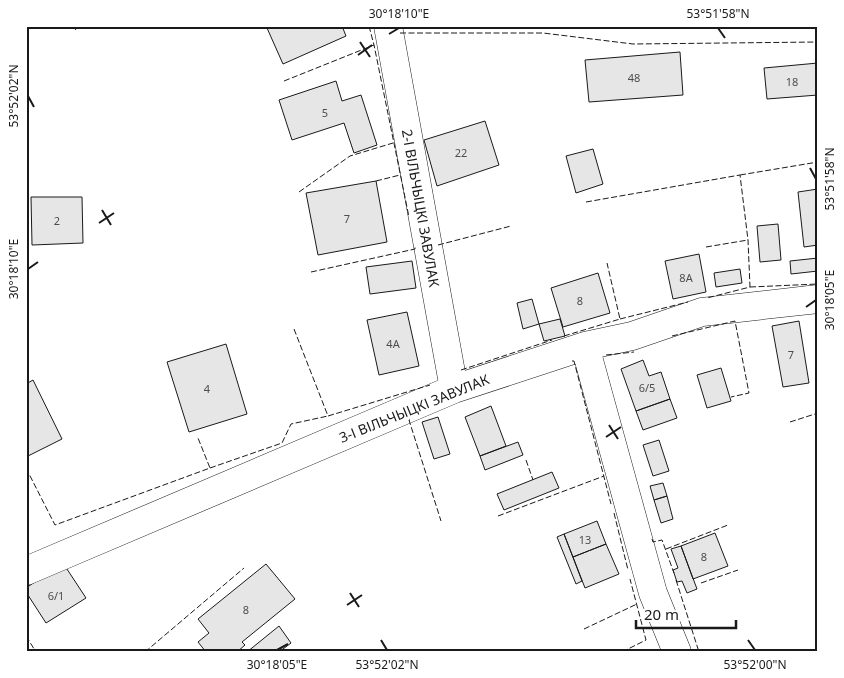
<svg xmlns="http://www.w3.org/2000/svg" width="844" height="678" font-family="'Noto Sans',sans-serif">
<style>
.building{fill:#e6e6e6;stroke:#1a1a1a}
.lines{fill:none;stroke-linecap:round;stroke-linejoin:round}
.street-casing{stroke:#1a1a1a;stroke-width:29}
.street{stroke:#fff;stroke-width:28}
.fence{stroke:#1a1a1a;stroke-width:1;stroke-dasharray:6 2.5;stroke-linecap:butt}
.ticks{fill:none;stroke:#1a1a1a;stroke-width:2}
.labels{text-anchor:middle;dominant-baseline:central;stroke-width:4;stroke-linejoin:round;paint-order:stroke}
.number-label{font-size:11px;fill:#4d4d4d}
.street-label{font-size:14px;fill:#1a1a1a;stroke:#fff}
.neatline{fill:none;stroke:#1a1a1a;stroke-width:2}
.ticks-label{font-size:12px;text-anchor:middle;fill:#1a1a1a}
</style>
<rect width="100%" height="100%" fill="#fff"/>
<path class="building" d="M271,26H342L346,36L283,64L267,28Z
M680,52L683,95L589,102L585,60Z
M818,63V95L767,99L764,68Z
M336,81L342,101L361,95L377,145L354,153L344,123L292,140L279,100Z
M485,121L499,165L437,186L424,140Z
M593,149L603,184L576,193L566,156Z
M376,181L387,242L318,255L306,193Z
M818,189V245L804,247L798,192Z
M31,197H82L83,243L32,245Z
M778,224L781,260L760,262L757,226Z
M699,254L706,292L673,299L665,261Z
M818,258V271L791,274L790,261Z
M412,261L416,288L370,294L366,267Z
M740,269L742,283L716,287L714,273Z
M598,273L610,313L563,327L551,288Z
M532,299L539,324L523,329L517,303Z
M407,312L419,366L379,375L367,320Z
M560,319L565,336L544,341L539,324Z
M799,321L809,383L783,387L772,326Z
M226,344L247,414L189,432L167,362Z
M643,360L649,376L661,372L670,399L636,411L621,369Z
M721,368L731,401L707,408L697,375Z
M33,380L62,439L26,457V384Z
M670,399L677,418L643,430L636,411Z
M491,406L506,446L480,456L465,417Z
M438,417L450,454L434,459L422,422Z
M659,440L669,471L653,476L643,445Z
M518,442L523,455L485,470L480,456Z
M552,472L559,488L504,510L497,494Z
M663,483L667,496L654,500L650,486Z
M667,496L673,519L661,523L654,500Z
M597,521L606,544L573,557L564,534Z
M715,533L728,566L693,579L681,546Z
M564,534L582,581L576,584L557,537Z
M606,544L619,574L585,588L573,557Z
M681,546L697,589L687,593L682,581L677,582L673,570L678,568L671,549Z
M63,563L86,598L46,623L26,592V588Z
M266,564L295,599L242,642L245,645L237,652H206L198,642L209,633L198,619Z
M279,626L291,643L279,652H247Z"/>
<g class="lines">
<defs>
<path id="street" d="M388,26L454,389
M585,346L653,593L677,652
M26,571L454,389L585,346L632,336L702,312L818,299"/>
</defs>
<use href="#street" class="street-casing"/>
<use href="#street" class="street"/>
<path class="fence" d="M73,26L76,30
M369,26L374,45L409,217
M400,33H543L633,44L818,42
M284,81L374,45
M740,175L818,162
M376,181L400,175
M299,192L350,156L393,143
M586,202L740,175L748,240L750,287L707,298
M438,245L511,226
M706,247L748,240
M311,272L415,249V246
M750,287L818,284
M620,319L688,302
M294,329L328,416L430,385
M564,336L620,319L607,263
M672,336L735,321L749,393L731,397
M606,355L634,352
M572,361H574L611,504
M461,370L552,340
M410,420H409L441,521
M790,422L818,413
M526,460L533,480
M26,468L55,525L210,468L198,438
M210,468L282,443L291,424L328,416
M614,513L628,570
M498,516L604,476
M652,539L653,542L662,540L674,573
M666,549L728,525
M676,580L699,652
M701,583L738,570
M584,629L637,604
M26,636L36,652
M145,652L244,568
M622,652L646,640L630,579
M644,652L648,650L649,652"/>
</g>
<path class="ticks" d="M718,28L725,38M389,34L399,28M360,42L370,57M358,55L372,45M28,96L34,107M810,168L816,179M102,210L111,225M99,223L114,213M28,269L38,262M806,307L816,300M609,425L618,439M606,437L621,427M350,593L359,607M347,605L362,595M381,640L387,650M748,640L755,650M277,650L288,644"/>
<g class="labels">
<g class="number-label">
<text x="634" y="77">48</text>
<text x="792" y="81">18</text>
<text x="325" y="112">5</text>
<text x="461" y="152">22</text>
<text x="347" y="218">7</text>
<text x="57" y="220">2</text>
<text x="686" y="277">8А</text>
<text x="580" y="300">8</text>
<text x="393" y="343">4А</text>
<text x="791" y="354">7</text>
<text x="647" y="387">6/5</text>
<text x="207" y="388">4</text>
<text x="585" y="539">13</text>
<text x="704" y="556">8</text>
<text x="56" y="595">6/1</text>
<text x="246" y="609">8</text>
</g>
<g class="street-label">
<text transform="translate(421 208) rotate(80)">2-І ВІЛЬЧЫЦКІ ЗАВУЛАК</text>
<text transform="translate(414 408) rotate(-22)">3-І ВІЛЬЧЫЦКІ ЗАВУЛАК</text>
</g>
</g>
<rect width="844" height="678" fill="none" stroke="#ffffff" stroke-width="55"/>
<path d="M636 620v8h100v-8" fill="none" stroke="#1a1a1a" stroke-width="2.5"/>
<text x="644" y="620" font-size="15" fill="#1a1a1a" stroke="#ffffff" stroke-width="4" paint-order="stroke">20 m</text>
<rect x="28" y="28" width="788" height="622" class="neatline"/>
<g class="ticks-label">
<text x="399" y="18">30°18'10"E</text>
<text x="718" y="18">53°51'58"N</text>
<text transform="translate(14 96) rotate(-90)" y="4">53°52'02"N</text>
<text transform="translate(830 179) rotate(-90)" y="4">53°51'58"N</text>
<text transform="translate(14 269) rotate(-90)" y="4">30°18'10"E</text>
<text transform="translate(830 300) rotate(-90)" y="4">30°18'05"E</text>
<text x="277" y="669">30°18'05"E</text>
<text x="387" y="669">53°52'02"N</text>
<text x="755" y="669">53°52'00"N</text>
</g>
</svg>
